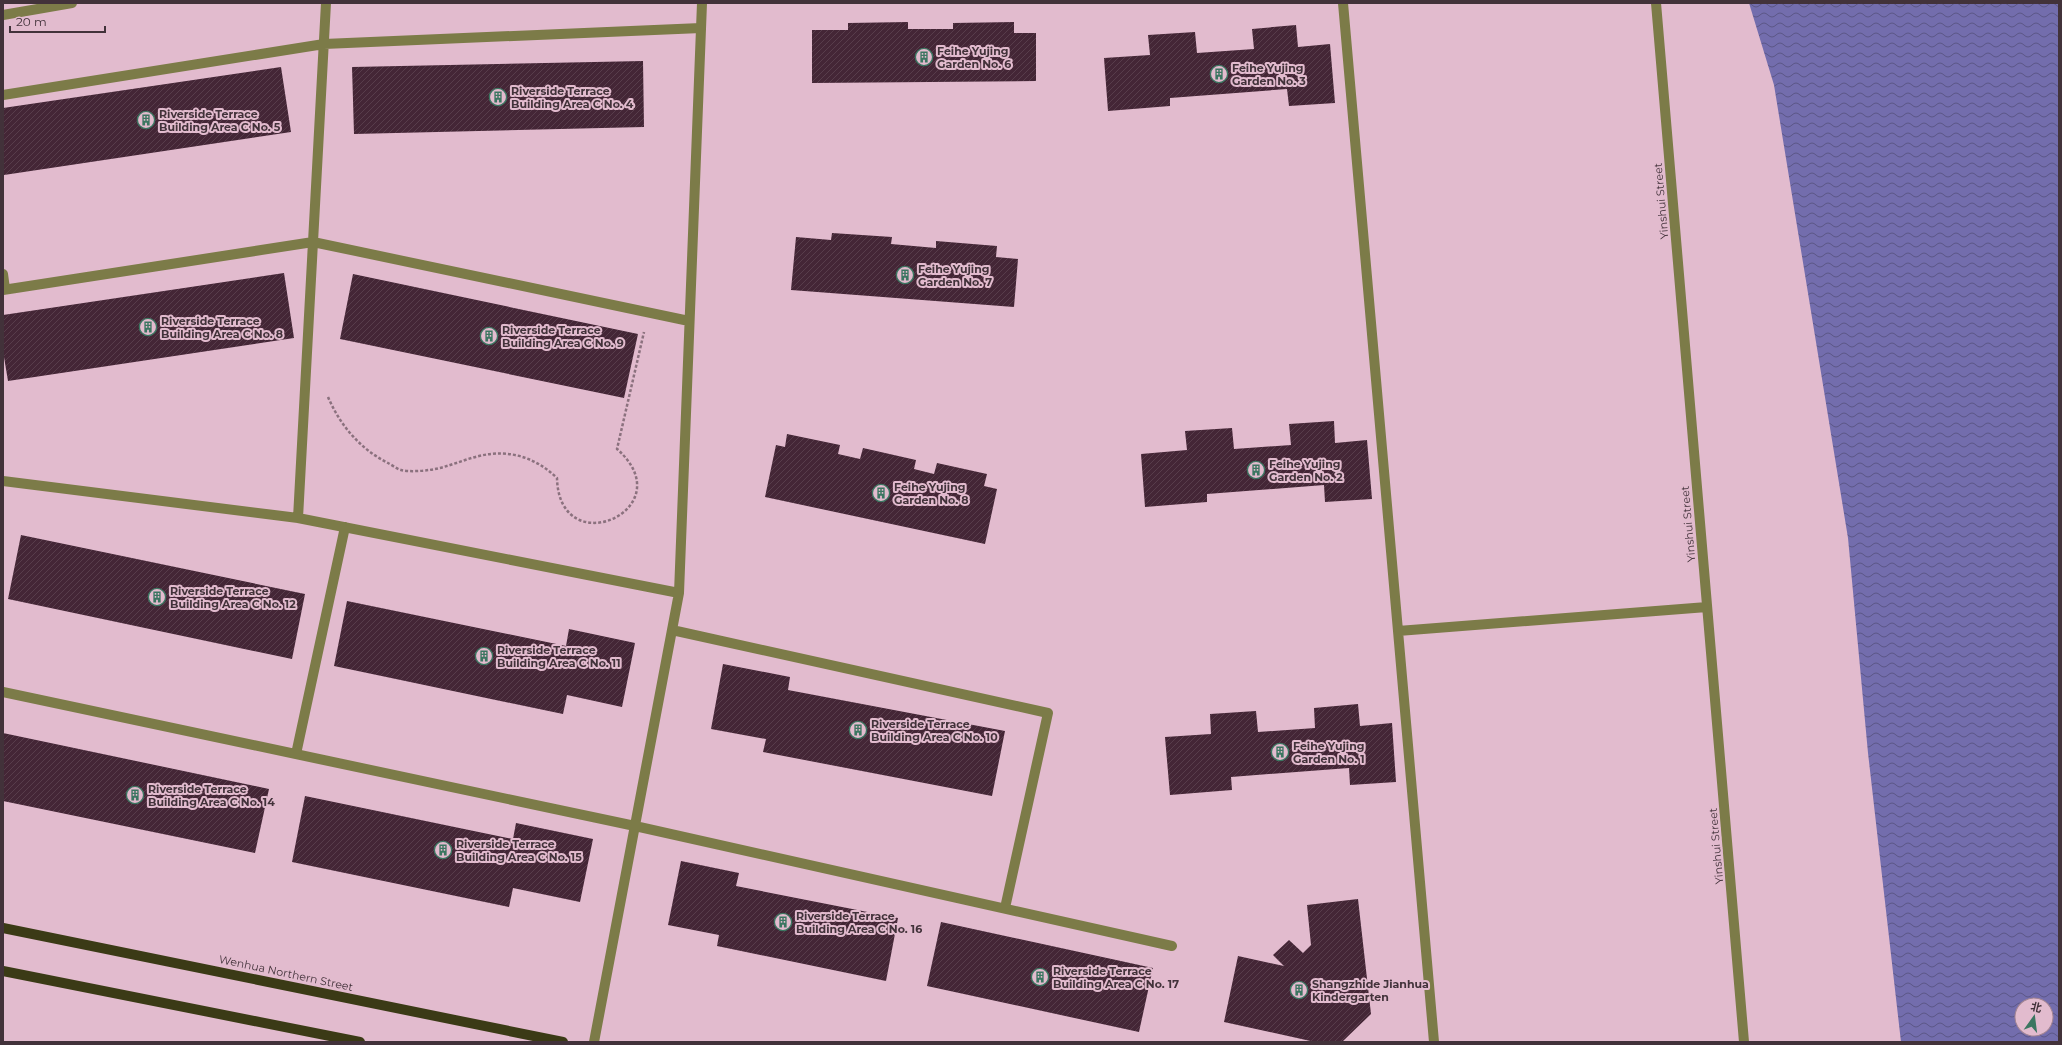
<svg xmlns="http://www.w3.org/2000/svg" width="2062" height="1045" font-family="Montserrat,'Noto Sans SC',sans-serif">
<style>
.water{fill:url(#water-waves);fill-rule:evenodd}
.building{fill:url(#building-hatch)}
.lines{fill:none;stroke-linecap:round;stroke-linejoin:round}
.path{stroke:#8b717e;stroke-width:2.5;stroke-dasharray:3 2;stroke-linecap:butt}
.minor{stroke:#7c7b48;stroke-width:10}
.major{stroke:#3b3a16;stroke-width:10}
.labels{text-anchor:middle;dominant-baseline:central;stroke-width:4;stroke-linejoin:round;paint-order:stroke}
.poi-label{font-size:11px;font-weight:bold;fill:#42323a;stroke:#e2bbce;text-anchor:start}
.street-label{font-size:11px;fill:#42323a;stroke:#e2bbce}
</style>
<defs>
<pattern id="water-waves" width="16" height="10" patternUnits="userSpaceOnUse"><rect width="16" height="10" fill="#736dad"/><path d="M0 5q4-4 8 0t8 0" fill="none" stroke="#5b5686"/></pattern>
<pattern id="building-hatch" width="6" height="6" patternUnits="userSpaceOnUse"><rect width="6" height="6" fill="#442636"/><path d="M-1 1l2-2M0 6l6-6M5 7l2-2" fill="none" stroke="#583d4b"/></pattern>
</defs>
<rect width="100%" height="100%" fill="#e2bbce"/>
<path class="water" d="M1749,3H2059V1042H1901L1868,753L1848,538L1774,85ZM2022,1005H2046V1029H2022Z"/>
<path class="building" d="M908,22V29H953V23L1014,22V33H1036V81L812,83V30H848V23Z
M1296,25L1298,47L1330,44L1335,103L1289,106L1287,89L1170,98V106L1108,111L1104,58L1150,55L1148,35L1195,32L1197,53L1254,49L1252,29Z
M643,61L644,127L354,134L352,67Z
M281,67L291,132L4,175L3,108Z
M832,233L892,237L891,244L936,248V241L997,246L996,257L1018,259L1014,307L791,290L796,237L831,240Z
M284,273L294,338L8,381L3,351V315Z
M353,274L638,334L624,398L340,339Z
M1334,421L1335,443L1367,440L1372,499L1325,502L1324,485L1207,494V502L1145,507L1141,454L1187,450L1185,431L1232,428L1234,449L1291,445L1289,424Z
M787,434L840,445L838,454L860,459L863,448L916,460L914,469L934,474L937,463L987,474L984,486L997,489L985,544L765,497L776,445L785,447Z
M21,535L305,594L292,659L8,599Z
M347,601L566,646L569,629L635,643L622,707L567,695L563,714L334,666Z
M723,664L790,677L788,690L1005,731L992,796L763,752L766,739L711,729Z
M1358,704L1360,726L1392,723L1396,782L1350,785L1349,768L1231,777L1232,790L1170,795L1165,737L1211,734L1210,714L1256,711L1258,732L1315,728L1314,708Z
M3,733L269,789L255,853L3,801Z
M305,796L513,839L516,823L593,839L580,902L513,888L509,907L292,862Z
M681,861L739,873L736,886L898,918L886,981L717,946L719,935L668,925Z
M1358,899L1371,1014L1342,1042H1315L1224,1022L1238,956L1284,966L1273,955L1289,940L1303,953L1311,945L1307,905Z
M941,922L1153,968L1139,1032L927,986Z"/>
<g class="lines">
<path class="path" d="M328,397C340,425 360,449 388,463C392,465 397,469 401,470C409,472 421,471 429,470C446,468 462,460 479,456C509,449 535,457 557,478C559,565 685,509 617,449L644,332"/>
<path class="minor" d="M1343,3L1434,1042
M1656,3L1744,1042
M3,15L72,3
M3,95L324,44L701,28
M3,274L5,289
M3,290L313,242L689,321
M3,481L298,518L679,593
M298,518L326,3
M672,630L1048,713L1005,908
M1398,631L1707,607
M3,692L635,826L1172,946
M296,754L345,527
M594,1042L679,593L702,3"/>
<path class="major" d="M3,928L563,1042
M3,971L360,1042"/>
</g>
<defs>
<symbol id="building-ring" viewBox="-11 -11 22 22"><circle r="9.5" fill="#e2bbce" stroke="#3b7661" stroke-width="1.5"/><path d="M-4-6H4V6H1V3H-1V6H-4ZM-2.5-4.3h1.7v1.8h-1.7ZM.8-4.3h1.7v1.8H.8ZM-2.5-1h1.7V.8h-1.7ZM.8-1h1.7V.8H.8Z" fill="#3b7661"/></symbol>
</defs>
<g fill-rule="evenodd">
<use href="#building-ring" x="914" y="47" width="20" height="20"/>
<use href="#building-ring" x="1209" y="64" width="20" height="20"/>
<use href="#building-ring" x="488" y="87" width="20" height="20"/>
<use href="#building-ring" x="136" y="110" width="20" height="20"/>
<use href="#building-ring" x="895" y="265" width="20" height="20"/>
<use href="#building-ring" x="138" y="317" width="20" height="20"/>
<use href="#building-ring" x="479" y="326" width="20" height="20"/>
<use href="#building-ring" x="1246" y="460" width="20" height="20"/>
<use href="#building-ring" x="871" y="483" width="20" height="20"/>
<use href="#building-ring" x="147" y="587" width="20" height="20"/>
<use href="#building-ring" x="474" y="646" width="20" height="20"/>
<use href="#building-ring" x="848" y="720" width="20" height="20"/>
<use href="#building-ring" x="1270" y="742" width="20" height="20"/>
<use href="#building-ring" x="125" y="785" width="20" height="20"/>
<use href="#building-ring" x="433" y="840" width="20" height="20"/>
<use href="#building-ring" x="773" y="912" width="20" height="20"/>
<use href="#building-ring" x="1030" y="967" width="20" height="20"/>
<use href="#building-ring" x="1289" y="980" width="20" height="20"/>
</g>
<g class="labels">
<g class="poi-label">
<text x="937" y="51">Feihe Yujing<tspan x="937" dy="13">Garden No. 6</tspan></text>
<text x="1232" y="68">Feihe Yujing<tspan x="1232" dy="13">Garden No. 3</tspan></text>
<text x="511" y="91">Riverside Terrace<tspan x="511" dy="13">Building Area C No. 4</tspan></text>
<text x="159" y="114">Riverside Terrace<tspan x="159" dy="13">Building Area C No. 5</tspan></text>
<text x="918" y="269">Feihe Yujing<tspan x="918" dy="13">Garden No. 7</tspan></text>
<text x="161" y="321">Riverside Terrace<tspan x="161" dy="13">Building Area C No. 8</tspan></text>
<text x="502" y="330">Riverside Terrace<tspan x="502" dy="13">Building Area C No. 9</tspan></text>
<text x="1269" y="464">Feihe Yujing<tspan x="1269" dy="13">Garden No. 2</tspan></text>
<text x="894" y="487">Feihe Yujing<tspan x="894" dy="13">Garden No. 8</tspan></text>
<text x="170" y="591">Riverside Terrace<tspan x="170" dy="13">Building Area C No. 12</tspan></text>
<text x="497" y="650">Riverside Terrace<tspan x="497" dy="13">Building Area C No. 11</tspan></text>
<text x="871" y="724">Riverside Terrace<tspan x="871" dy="13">Building Area C No. 10</tspan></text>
<text x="1293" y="746">Feihe Yujing<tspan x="1293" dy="13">Garden No. 1</tspan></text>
<text x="148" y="789">Riverside Terrace<tspan x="148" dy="13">Building Area C No. 14</tspan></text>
<text x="456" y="844">Riverside Terrace<tspan x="456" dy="13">Building Area C No. 15</tspan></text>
<text x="796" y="916">Riverside Terrace<tspan x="796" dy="13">Building Area C No. 16</tspan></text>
<text x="1053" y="971">Riverside Terrace<tspan x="1053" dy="13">Building Area C No. 17</tspan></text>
<text x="1312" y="984">Shangzhide Jianhua<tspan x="1312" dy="13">Kindergarten</tspan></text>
</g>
<g class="street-label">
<text transform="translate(1661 201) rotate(-95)">Yinshui Street</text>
<text transform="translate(1688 524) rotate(-95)">Yinshui Street</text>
<text transform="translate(1716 846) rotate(-95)">Yinshui Street</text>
<text transform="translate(286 973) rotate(12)">Wenhua Northern Street</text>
</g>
</g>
<rect width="2062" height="1045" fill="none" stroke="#42323a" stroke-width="8"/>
<g transform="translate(2034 1017) rotate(14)"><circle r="19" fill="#e2bbce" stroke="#a28493"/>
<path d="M0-3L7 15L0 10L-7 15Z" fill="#3b7661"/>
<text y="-6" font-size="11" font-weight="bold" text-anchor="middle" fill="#42323a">北</text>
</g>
<path d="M10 26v6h95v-6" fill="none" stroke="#42323a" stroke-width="2"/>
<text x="16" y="26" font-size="12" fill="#42323a" stroke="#e2bbce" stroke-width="3" paint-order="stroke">20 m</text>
</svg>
